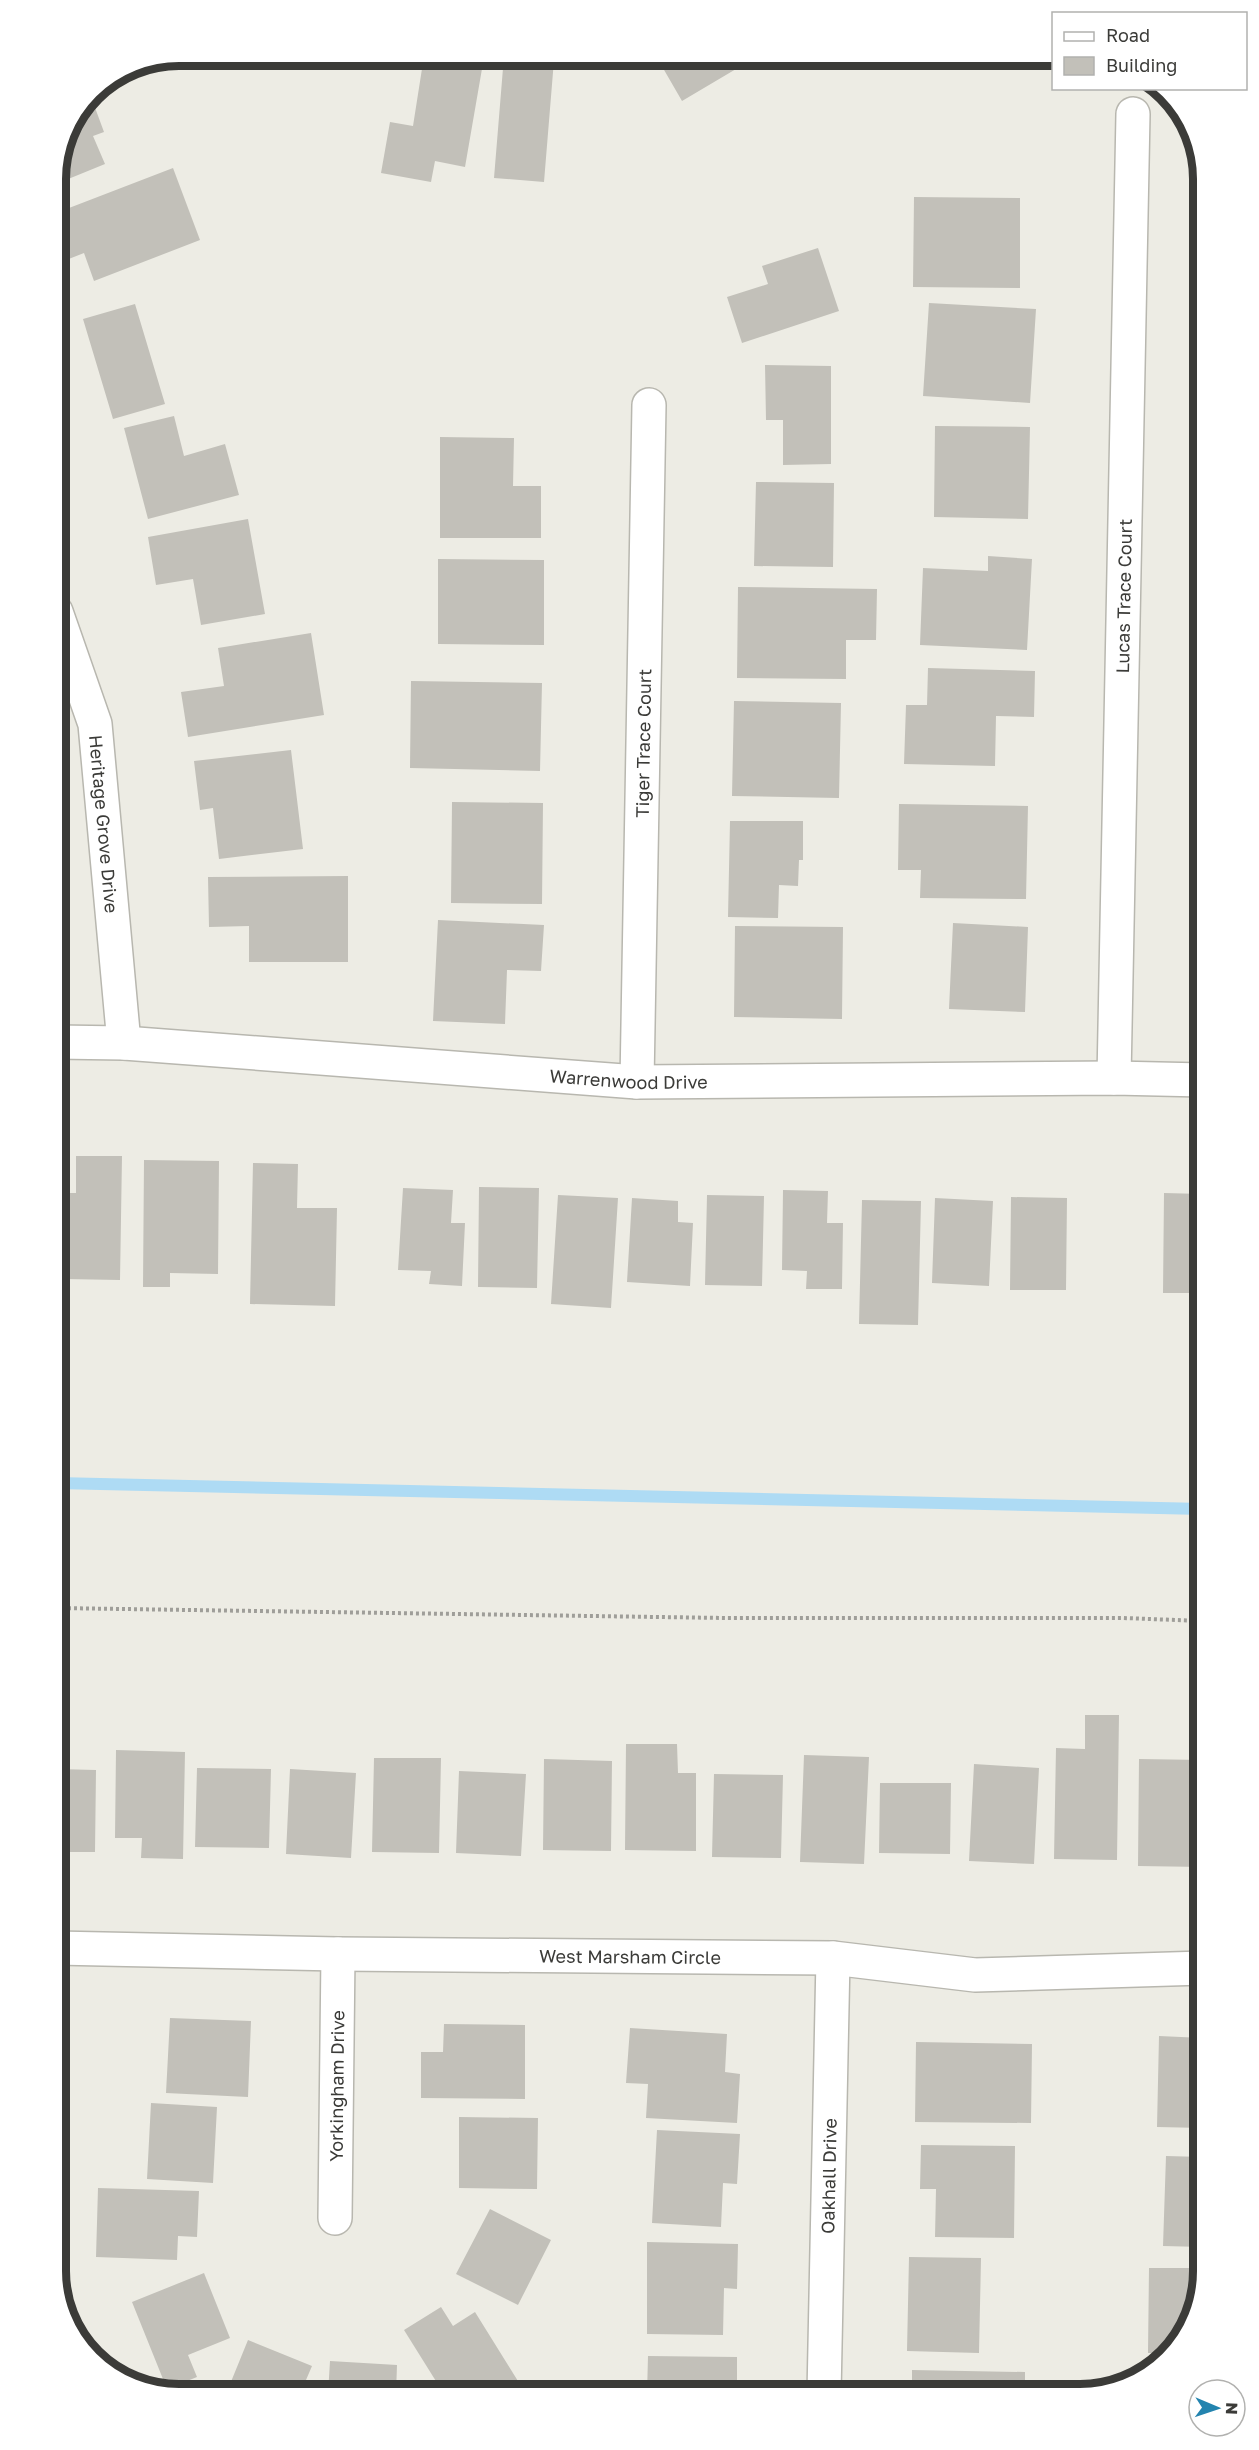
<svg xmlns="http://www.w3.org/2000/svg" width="1259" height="2450" font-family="'Golos Text',sans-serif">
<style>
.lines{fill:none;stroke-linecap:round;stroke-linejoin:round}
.stream{stroke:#aedbf4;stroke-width:12}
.building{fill:#c2c0b9}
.minor-casing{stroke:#b8b7af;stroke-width:36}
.path{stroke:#9f9e99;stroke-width:4;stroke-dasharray:3 3;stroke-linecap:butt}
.minor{stroke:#fff;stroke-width:33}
.labels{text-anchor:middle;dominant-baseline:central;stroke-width:5;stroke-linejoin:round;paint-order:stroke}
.street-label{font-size:18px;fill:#3b3b38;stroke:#fff}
.rim{fill:none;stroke:#3b3b38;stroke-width:8}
</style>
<rect width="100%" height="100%" fill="#edece4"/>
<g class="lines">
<path class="stream" d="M56,1483L1203,1509"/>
</g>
<path class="building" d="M424,56H444L483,63L465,167L435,161L431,182L381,173L390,122L413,126Z
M504,56L554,60L544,182L494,178Z
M656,56H758L682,101Z
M90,94L104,132L93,136L105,164L56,184V171L68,125Z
M173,168L200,240L94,281L84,253L56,264V213Z
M914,197L1020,198V288L913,287Z
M818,248L839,311L742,343L727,297L768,284L762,266Z
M929,303L1036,309L1030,403L923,396Z
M135,304L165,404L113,419L83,319Z
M765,365L831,366V464L783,465V420H766Z
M174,416L184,456L225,444L239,495L148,519L124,428Z
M935,426L1030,427L1028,519L934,517Z
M440,437L514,438L513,486H541V538H440Z
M756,482L834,483L833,567L754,566Z
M248,519L265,614L201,625L193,579L156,585L148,537Z
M988,556L1032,559L1027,650L920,645L923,568L988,571Z
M438,559L544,560V645L438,644Z
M738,587L877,589L876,640H846V679L737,678Z
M311,633L324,715L188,737L181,692L224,686L218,648Z
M928,668L1035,671L1034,717L996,716L995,766L904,764L906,705H927Z
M411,681L542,683L540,771L410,768Z
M734,701L841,703L839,798L732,796Z
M291,750L303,849L219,859L213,808L200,810L194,761Z
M452,802L543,803L542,904L451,903Z
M899,804L1028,806L1026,899L920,898L921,870H898Z
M730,821H803V860H799L798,886L779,885L778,918L728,917Z
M348,876V962H249V926L209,927L208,877Z
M438,920L544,925L541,971L507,970L505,1024L433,1021Z
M953,923L1028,927L1025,1012L949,1009Z
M735,926L843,927L842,1019L734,1017Z
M76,1156H122L120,1280L64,1279L65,1193H76Z
M144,1160L219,1161L218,1274L170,1273V1287H143Z
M253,1163L298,1164L297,1208H337L335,1306L250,1304Z
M479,1187L539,1188L537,1288L478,1287Z
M403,1188L453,1190L451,1223H465L462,1286L429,1284L431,1271L398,1270Z
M783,1190L828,1191L827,1223H843L842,1289H806L807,1271L782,1270Z
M1164,1193L1203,1194V1293H1163Z
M558,1195L618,1198L611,1308L551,1304Z
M707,1195L764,1196L762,1286L705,1285Z
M1011,1197L1067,1198L1066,1290H1010Z
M632,1198L678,1201V1222L693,1223L690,1286L627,1282Z
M935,1198L993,1201L989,1286L932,1283Z
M862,1200L921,1201L918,1325L859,1324Z
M1085,1715H1119L1117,1860L1054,1859L1056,1748L1085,1749Z
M626,1744H677L678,1773H696V1851L625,1850Z
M116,1750L185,1752L183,1859L141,1858L142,1838H115Z
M804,1755L869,1757L864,1864L800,1862Z
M374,1758H441L439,1853L372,1852Z
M544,1759L612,1761L611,1851L543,1850Z
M1139,1759L1203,1760V1867L1138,1866Z
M974,1764L1039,1768L1034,1864L969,1861Z
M197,1768L271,1769L269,1848L195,1847Z
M56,1769L96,1770L95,1852H56Z
M290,1769L356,1773L351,1858L286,1854Z
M459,1771L526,1774L521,1856L456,1853Z
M714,1774L783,1775L781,1858L712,1857Z
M880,1783H951L950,1854L879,1853Z
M170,2018L251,2021L248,2097L166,2093Z
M444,2024L525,2025V2099L421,2098V2052H443Z
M630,2028L727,2034L725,2072L740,2074L737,2123L646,2118L648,2084L626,2083Z
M1159,2036L1203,2038V2128L1157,2127Z
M916,2042L1032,2044L1031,2123L915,2122Z
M151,2103L217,2107L213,2183L147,2179Z
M459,2117L538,2118L537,2189L459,2188Z
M657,2130L740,2134L737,2184L723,2183L721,2227L652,2223Z
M921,2145L1015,2146L1014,2238L935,2237L936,2189H920Z
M1166,2156L1203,2157V2247L1163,2246Z
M98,2188L199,2191L197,2237L178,2236L177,2260L96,2257Z
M490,2209L551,2240L518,2305L456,2274Z
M647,2242L738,2244L737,2289L724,2288L723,2335L647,2334Z
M909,2257L981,2258L979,2353L907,2351Z
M1149,2268H1203L1183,2340L1166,2353H1148Z
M204,2273L230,2338L188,2355L197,2377L167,2389L132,2302Z
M441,2307L453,2326L475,2312L526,2394H444L404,2330Z
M248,2340L312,2366L300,2394H226Z
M648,2356L737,2357V2394H647Z
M330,2361L397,2365L396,2394H328Z
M912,2370L1025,2372V2394H912Z"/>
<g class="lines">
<defs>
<g id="minor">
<path id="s1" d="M56,612L95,724L124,1043"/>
<path id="s2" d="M56,1042L124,1043L637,1082L1114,1078L1203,1080"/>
<path id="s3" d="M1114,1078L1133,114"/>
<path id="s4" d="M637,1082L649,405"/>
<path id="s5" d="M56,1948L338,1954L833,1958L975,1975L1203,1968"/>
<path id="s6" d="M335,2218L338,1954"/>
<path id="s7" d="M824,2394L833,1958"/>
</g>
</defs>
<use href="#minor" class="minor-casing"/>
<path class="path" d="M56,1608L725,1618H1123L1203,1621"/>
<use href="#minor" class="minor"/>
</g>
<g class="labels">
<g class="street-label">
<text stroke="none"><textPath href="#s3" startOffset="482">Lucas Trace Court</textPath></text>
<text stroke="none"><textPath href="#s4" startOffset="339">Tiger Trace Court</textPath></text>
<text stroke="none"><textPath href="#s1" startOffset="219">Heritage Grove Drive</textPath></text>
<text stroke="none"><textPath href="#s2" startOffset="574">Warrenwood Drive</textPath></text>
<text stroke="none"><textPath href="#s5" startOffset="574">West Marsham Circle</textPath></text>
<text stroke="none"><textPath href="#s6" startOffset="132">Yorkingham Drive</textPath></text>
<text stroke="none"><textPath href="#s7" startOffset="218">Oakhall Drive</textPath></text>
</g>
</g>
<path d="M0 0H1259V2450H0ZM179 66H1080A113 113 0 0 1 1193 179V2271A113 113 0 0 1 1080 2384H179A113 113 0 0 1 66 2271V179A113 113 0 0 1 179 66Z" fill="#fff" fill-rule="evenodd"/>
<path class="rim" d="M179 66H1080A113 113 0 0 1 1193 179V2271A113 113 0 0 1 1080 2384H179A113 113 0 0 1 66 2271V179A113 113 0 0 1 179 66Z"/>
<rect x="1052" y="12" width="195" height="78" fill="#ffffff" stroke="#b1b1af" stroke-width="1.5"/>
<rect x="1064" y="32" width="30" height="9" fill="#ffffff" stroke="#b1b1af" stroke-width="1.5"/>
<text x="1106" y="42" font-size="18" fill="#3b3b38">Road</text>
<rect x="1064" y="57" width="30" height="18" fill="#c2c0b9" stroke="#b1b1af" stroke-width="1.5"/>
<text x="1106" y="72" font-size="18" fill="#3b3b38">Building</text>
<g transform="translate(1217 2408) rotate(92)"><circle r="28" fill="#ffffff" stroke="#b1b1af" stroke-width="1.5"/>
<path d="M0-4.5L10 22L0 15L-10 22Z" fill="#2384af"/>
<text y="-9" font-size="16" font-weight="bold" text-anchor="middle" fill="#3b3b38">N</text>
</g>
</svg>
